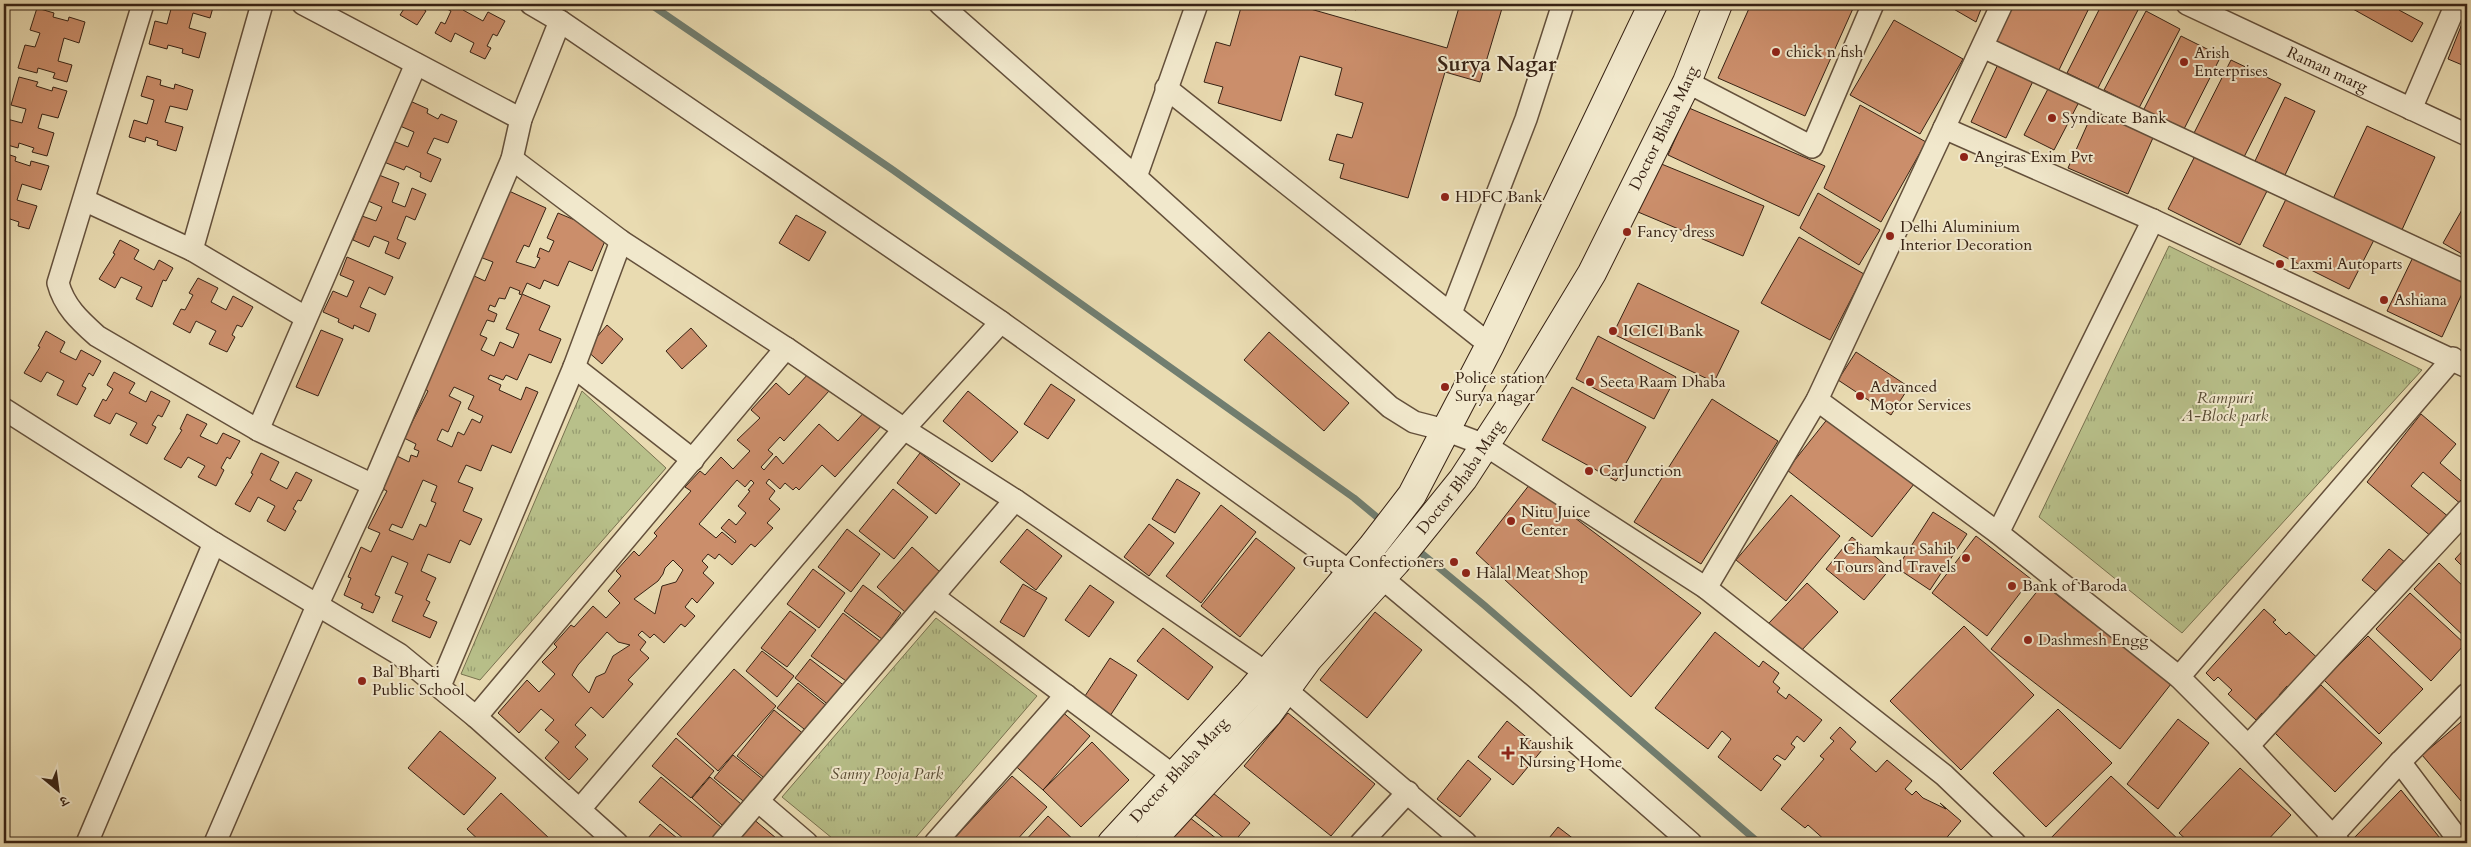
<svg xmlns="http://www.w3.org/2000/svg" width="2471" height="847" font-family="Cardo,'Noto Serif Devanagari',serif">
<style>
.park{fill:url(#park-tufts);stroke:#78714f}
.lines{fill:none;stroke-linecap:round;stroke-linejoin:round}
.stream{stroke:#717e70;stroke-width:7}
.building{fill:#cb8e6b;stroke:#372214;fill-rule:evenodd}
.street-casing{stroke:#64503b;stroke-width:24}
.secondary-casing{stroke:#372214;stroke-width:30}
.street{stroke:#f1e8cc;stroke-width:21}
.secondary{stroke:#f1e8cc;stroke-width:28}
.poi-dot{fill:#8f2418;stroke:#f1e8cc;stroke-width:2}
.labels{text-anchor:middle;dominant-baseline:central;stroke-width:4;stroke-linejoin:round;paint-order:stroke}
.poi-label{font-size:16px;fill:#372214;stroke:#f1e8cc;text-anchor:start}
.street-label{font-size:16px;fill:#372214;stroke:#f1e8cc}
.park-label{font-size:16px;font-style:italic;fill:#574a32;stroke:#f1e8cc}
.district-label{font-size:21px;font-weight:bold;fill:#372214;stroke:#f1e8cc}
</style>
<defs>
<pattern id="park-tufts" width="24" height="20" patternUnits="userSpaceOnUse" patternTransform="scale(1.25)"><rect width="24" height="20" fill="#b8c08a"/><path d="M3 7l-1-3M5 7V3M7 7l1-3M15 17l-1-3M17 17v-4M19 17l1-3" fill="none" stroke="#969c70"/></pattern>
</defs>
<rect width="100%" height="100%" fill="#e9dbb1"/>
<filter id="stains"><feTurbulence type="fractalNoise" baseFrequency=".004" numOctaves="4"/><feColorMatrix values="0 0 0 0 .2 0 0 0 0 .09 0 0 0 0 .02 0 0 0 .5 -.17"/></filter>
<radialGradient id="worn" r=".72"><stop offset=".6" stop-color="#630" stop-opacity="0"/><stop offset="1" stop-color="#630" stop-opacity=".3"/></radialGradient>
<path class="park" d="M2169,246L2422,370L2182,633L2039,517Z
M582,391L666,468L480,680L461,674Z
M936,618L1037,696L911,843H838L782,797Z"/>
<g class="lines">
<path class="stream" d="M650,4L893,170L1354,498L1384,523
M1414,547L1484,605L1759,843"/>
</g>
<path class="building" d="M159,4H214L210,18L193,13L189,28L206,33L199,58L182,53L183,49L168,45L167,49L149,44L155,21L167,24L171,9L159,6Z
M407,4H425L422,8L426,11L417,25L400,15Z
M450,4H466L463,10L483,21L488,12L505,21L497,36L493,34L487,46L491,48L485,59L470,52L474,43L455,33L451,42L435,33L441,22L445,24L451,11L447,9Z
M1242,4H1293L1447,48L1460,4L1503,5L1480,82L1445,72L1408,198L1340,178L1344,164L1329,160L1337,134L1352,138L1363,103L1335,95L1342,68L1300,56L1281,121L1218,103L1223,87L1204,82L1216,42L1230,46Z
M1337,4H1358L1356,10Z
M1751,4H1855L1805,116L1718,78Z
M1945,4H1983L1976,22Z
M2012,4H2091L2058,72L1994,41Z
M2102,4H2126L2138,10L2098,88L2067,73Z
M2344,4H2403L2399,10L2423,23L2412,42Z
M37,8L54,13L53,17L68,21L69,17L85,22L79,43L64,38L58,61L72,65L67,82L53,78L55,73L38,68L37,73L18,68L25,45L35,47L40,33L30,30Z
M2146,11L2180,29L2139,108L2104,90Z
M2467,11V67L2448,59Z
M1894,20L1963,59L1920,134L1850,95Z
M2181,36L2221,56L2183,131L2143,111Z
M2000,60L2035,77L2006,138L1971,122Z
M2231,60L2281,84L2243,159L2193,135Z
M147,76L161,80L160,85L174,89L175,84L193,90L187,110L170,106L165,122L183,127L176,151L157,145L158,141L146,137L145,142L129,137L134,120L147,124L154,100L141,96Z
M19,77L38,82L36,86L52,91L53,87L67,91L58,118L42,114L38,128L54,133L47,156L32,152L34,148L19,143L18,148L4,144V129L7,119L22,123L26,109L11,105Z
M2049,87L2079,102L2054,150L2024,135Z
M2285,97L2315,111L2285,175L2255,161Z
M410,101L428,109L427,113L438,119L441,114L457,121L448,143L434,138L427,153L441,159L431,182L420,177L421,173L406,166L404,170L384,162L393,141L408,147L414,132L400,126Z
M1860,105L1926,142L1881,222L1824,188Z
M2096,105L2156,131L2128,194L2068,168Z
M1689,108L1825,166L1799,216L1668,155Z
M2367,126L2435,157L2401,232L2332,201Z
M2197,152L2269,187L2240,245L2168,209Z
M4,153L16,157L15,161L30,166L31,161L49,166L41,190L22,184L17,200L37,206L29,229L18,226L19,222L4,217V192L7,182L4,181Z
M1659,163L1764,206L1743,256L1638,212Z
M379,175L399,183L392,202L405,207L412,188L426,194L415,220L406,216L397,239L406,243L399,259L385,253L389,242L374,236L369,247L353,240L362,216L376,221L382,207L368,201Z
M509,191L546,208L529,247L524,245L516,262L535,268L540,258L537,257L540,248L549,252L554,241L547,238L558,213L608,234L592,271L569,261L558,286L544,280L540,289L527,283L522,294L550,306L539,330L561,339L551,363L529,354L517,380L506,375L503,380L490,375L488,379L501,385L499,390L521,400L526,387L538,392L511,453L492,445L481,471L466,465L458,482L473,488L463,511L482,519L470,545L460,540L450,563L428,554L421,571L436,578L426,600L430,602L423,616L437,622L430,638L392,621L403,596L395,593L408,563L392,556L375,595L380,597L373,613L361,608L363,604L344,595L351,578L348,577L361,547L371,552L380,533L368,528L387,491L383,489L397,456L409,462L411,455L417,457L419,451L414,449L416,444L404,438L428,391L425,389L472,275L485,281L493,262L480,257ZM510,287L520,291L519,294L522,295L506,329L519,334L513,348L500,342L494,356L481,350L487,338L480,335L487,320L494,322L497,314L488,310L490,305L495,307L499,298L505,299ZM454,387L474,396L468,409L483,416L480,423L472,419L464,435L458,432L452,447L437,440L442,429L448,432L461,402L449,396ZM423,480L437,486L431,501L436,503L426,527L420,524L413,540L389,530L392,524L402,528Z
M1818,193L1880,230L1859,265L1800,228Z
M2289,193L2376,236L2349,289L2263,246Z
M2467,201V257L2443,243Z
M796,215L826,232L809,261L779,243Z
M1799,237L1864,274L1830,340L1761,303Z
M120,240L139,250L134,259L154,270L159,260L173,268L166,281L163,280L152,307L136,299L142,287L121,277L115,288L99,279L115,254L113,253Z
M2415,253L2467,277V283L2442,337L2387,311Z
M347,257L393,277L385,295L369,287L360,307L376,314L369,332L354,325L353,329L338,322L339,319L323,312L333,291L347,297L354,281L340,275Z
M198,278L218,288L211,302L226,310L233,296L253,307L242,327L237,325L232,335L235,337L227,352L209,344L216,331L196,321L190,333L173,324L181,309L185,310L193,295L189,293Z
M1638,283L1739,331L1714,382L1613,334Z
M607,325L623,339L602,364L586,350Z
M691,328L707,346L682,369L666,351Z
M321,330L343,339L318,396L296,387Z
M46,331L65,342L60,352L76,360L81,350L101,361L93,376L89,373L82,386L86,388L77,405L57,395L64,381L47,372L41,382L24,373L40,347L38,346Z
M1269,332L1349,403L1324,431L1244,360Z
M1598,336L1676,377L1654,419L1576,379Z
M1856,352L1909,387L1891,415L1838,380Z
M114,372L135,383L129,393L146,402L151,391L170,401L162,417L158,415L152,425L156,427L147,444L130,435L137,423L116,413L110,424L94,416L103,399L106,401L113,389L107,385Z
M809,373L829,391L784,441L780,437L768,450L773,454L761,467L764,470L776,456L783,464L819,424L838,441L867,409L883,424L835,477L822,465L799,490L796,487L793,490L785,483L780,489L769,479L766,483L775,491L769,499L780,509L767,523L773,528L755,547L751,544L732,565L719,554L715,559L708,554L702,561L708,567L703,573L714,583L697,603L692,598L685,607L695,616L685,627L681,624L664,643L654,634L650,638L642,631L638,635L646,642L640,650L649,658L628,680L633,684L603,718L591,707L575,725L586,735L575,747L588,759L569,780L545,758L559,742L545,730L554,720L541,709L519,733L498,713L527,680L539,692L555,674L542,662L557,647L554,644L571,625L574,627L593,606L606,618L620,603L608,591L621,576L616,571L634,551L639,556L657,536L654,533L691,491L685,487L700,471L705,475L721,457L733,469L750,451L737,440L760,418L751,410L776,383L789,395ZM737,480L745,487L751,480L754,483L748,490L750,491L738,506L746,513L736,525L729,519L721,528L736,541L735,543L722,532L716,538L699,524ZM673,560L683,570L676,582L662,586L655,614L634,599L658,581L663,574L665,568ZM607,632L618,642L630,645L613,656L605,673L596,677L589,693L572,675L578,665Z
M1051,384L1075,400L1048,439L1024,424Z
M1572,387L1646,427L1616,481L1542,440Z
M968,391L1018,432L992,462L943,421Z
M1712,399L1778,441L1701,564L1634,522Z
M187,414L207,424L200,436L217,444L223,433L240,441L230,459L227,457L221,468L224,470L216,486L198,477L205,466L188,457L181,468L164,459L182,430L180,429Z
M2421,414L2456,444L2440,463L2467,486V498L2462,505L2423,472L2411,486L2450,518L2433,538L2367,482Z
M1829,417L1914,484L1872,537L1787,470Z
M261,453L279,462L270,480L287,489L296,472L312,480L301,501L298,500L293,509L296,511L285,531L267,521L275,506L258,497L250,512L235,504L253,474L251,473Z
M920,453L960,484L936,514L897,483Z
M1177,479L1200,493L1175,533L1152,519Z
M1530,484L1701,613L1631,697L1476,553Z
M893,489L928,517L894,559L859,531Z
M1791,495L1840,536L1786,601L1736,560Z
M1221,505L1256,532L1201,603L1166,576Z
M1933,512L1967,534L1930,590L1897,568Z
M1149,524L1174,543L1149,576L1124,557Z
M847,529L880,554L851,592L818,567Z
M1027,529L1062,556L1036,590L1000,562Z
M1976,536L2031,579L1987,636L1932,593Z
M1852,537L1890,569L1864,600L1826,569Z
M1256,538L1295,568L1240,637L1201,606Z
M2467,546V571L2455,559Z
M912,547L940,572L905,612L877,587Z
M2389,549L2406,563L2379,594L2362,580Z
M2439,563L2467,590V639L2414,589Z
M813,569L845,593L819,628L787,604Z
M1807,583L1838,612L1800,652L1769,623Z
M1023,584L1047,598L1024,637L1000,622Z
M2043,584L2171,684L2120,749L1991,649Z
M863,585L901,613L882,639L844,611Z
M1090,585L1114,602L1089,637L1065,620Z
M2410,593L2465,644L2431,681L2376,629Z
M2264,609L2276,620L2273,622L2286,635L2289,632L2323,663L2293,691L2287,686L2279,695L2283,699L2267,717L2262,713L2256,720L2228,694L2232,690L2218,677L2214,681L2206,673Z
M790,611L816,630L787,667L761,648Z
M1375,612L1422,650L1367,718L1320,680Z
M843,613L880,641L849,683L811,656Z
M1964,626L2034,695L1961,770L1890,701Z
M1163,628L1213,667L1188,700L1137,661Z
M1715,632L1759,667L1763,661L1779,673L1773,682L1780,688L1777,692L1786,699L1789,694L1822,720L1804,742L1797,736L1791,744L1795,747L1785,760L1777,755L1773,759L1781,765L1761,791L1718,757L1731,739L1722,731L1708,749L1655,708Z
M2368,636L2423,689L2379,734L2324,680Z
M762,651L794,676L777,697L746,671Z
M1110,658L1137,675L1110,716L1083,699Z
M810,659L846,687L831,707L795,678Z
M734,669L776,706L718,771L677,734Z
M798,683L828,707L808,732L777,708Z
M2321,685L2382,743L2335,792L2275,733Z
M1059,709L1090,736L1043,790L1012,763Z
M2058,709L2112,763L2046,827L1993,773Z
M774,710L805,735L768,781L737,756Z
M1288,713L1375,784L1331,836L1244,766Z
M2467,717V808L2422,755Z
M2178,719L2209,743L2158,809L2127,784Z
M1507,721L1542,750L1513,785L1478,757Z
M1840,727L1856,742L1850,749L1876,772L1887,760L1912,781L1905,789L1912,795L1916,791L1923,798L1946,809L1940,803L1961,821L1942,843H1826L1827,842L1808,825L1805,828L1781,809L1824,759L1820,756L1834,741L1830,738Z
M440,731L496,778L464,815L408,768Z
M676,738L714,771L691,798L652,766Z
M1092,742L1129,780L1081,827L1043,790Z
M733,755L765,781L747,804L714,778Z
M1468,760L1491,779L1460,817L1437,799Z
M2240,768L2291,815L2265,843H2190L2179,833Z
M1012,776L1047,807L1014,843H950Z
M2111,776L2181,842L2179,843H2052L2049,840Z
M661,777L721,827L708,843H689L639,802Z
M710,777L741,804L722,825L692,798Z
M2401,790L2444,843H2353L2351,841Z
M501,793L550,839L546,843H482L467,829Z
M1213,793L1250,823L1233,843H1230L1195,815Z
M1048,816L1077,843H1023Z
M1189,817L1222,843H1168Z
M752,818L782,843H730Z
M660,824L683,843H654L648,838Z
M1558,827L1579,843H1545Z"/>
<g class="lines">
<defs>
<g id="street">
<path d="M143,4L58,283C64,306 79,320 97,336L258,430L373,485"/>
<path d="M262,4L192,250L305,317"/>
<path d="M303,4L521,119"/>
<path d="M531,4L560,21L1001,322L1349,571L1361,582"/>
<path d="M940,4L1136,177L1390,407L1414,422L1445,430L1485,445L1706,588L1944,775L2015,843"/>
<path id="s1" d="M2187,4L2467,135"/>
<path d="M1983,47L2467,272"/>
<path d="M1687,82L1812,147L1873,4"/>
<path d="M1166,88L1490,345"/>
<path d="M2411,109L2456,4"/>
<path d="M1944,128L2153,220L2467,367"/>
<path d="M512,159L621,241L786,348L904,429L1015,500L1265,672L1466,843"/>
<path d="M1136,177L1197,4"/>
<path d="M84,200L192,250"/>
<path d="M1451,313L1526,119L1563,4"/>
<path d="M574,367L693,460"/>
<path d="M1817,400L1998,533L2179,677L2248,746L2339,843"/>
<path d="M4,409L214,543L399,654L476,717L617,843"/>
<path d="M258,430L416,64"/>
<path d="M1998,533L2153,220"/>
<path d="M1370,568L1524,697L1691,843"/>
<path d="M1706,588L1817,400L2002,4"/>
<path d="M933,596L1174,776"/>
<path d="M2179,677L2453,358"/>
<path d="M440,686L574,367L621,241"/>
<path d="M476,717L786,348"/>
<path d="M2248,746L2467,510"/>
<path d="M2400,762L2461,843"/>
<path d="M758,801L807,843"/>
<path d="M580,809L904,429L1001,322"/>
<path d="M87,843L214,543"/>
<path d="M215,843L317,606L373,485L512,159L521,119L560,21"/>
<path d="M722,843L1015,500"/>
<path d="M935,843L1066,695"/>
<path d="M1361,843L1408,792"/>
<path d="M2326,843L2400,762L2467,694"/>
</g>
<g id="secondary">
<path id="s2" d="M1112,843L1249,694L1372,547L1412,495L1490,345L1653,4"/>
<path id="s3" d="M1149,843L1268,714L1308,659L1396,562L1463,479L1528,379L1592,273L1687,82L1718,4"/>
</g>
</defs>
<use href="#street" class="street-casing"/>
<use href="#secondary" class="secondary-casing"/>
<use href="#street" class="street"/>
<use href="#secondary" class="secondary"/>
</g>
<g class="poi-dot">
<circle cx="1776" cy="52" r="5"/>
<circle cx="2184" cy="62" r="5"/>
<circle cx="2052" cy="118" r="5"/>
<circle cx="1964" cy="157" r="5"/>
<circle cx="1445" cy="197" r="5"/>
<circle cx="1627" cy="232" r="5"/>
<circle cx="1890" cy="236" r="5"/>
<circle cx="2280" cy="264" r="5"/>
<circle cx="2384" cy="300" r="5"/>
<circle cx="1613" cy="331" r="5"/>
<circle cx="1590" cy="382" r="5"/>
<circle cx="1445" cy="387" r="5"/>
<circle cx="1860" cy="396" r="5"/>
<circle cx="1589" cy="471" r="5"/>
<circle cx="1511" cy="521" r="5"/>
<circle cx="1966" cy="558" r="5"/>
<circle cx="1454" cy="562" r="5"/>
<circle cx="1466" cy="573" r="5"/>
<circle cx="2012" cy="586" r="5"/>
<circle cx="2028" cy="640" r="5"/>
<circle cx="362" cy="681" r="5"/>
<path d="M1505.5 745.5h5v5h5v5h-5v5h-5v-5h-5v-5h5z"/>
</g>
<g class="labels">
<g class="poi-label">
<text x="1786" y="52">chick n fish</text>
<text x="2194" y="53">Arish<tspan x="2194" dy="18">Enterprises</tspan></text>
<text x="2062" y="118">Syndicate Bank</text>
<text x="1974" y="157">Angiras Exim Pvt</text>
<text x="1455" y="197">HDFC Bank</text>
<text x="1900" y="227">Delhi Aluminium<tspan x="1900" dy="18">Interior Decoration</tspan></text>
<text x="1637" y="232">Fancy dress</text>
<text x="2290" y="264">Laxmi Autoparts</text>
<text x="2394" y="300">Ashiana</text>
<text x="1623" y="331">ICICI Bank</text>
<text x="1455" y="378">Police station<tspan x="1455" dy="18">Surya nagar</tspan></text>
<text x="1600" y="382">Seeta Raam Dhaba</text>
<text x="1870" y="387">Advanced<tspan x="1870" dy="18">Motor Services</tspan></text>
<text x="1599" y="471">CarJunction</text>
<text x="1521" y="512">Nitu Juice<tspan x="1521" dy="18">Center</tspan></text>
<text x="1956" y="549" text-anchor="end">Chamkaur Sahib<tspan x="1956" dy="18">Tours and Travels</tspan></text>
<text x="1444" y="562" text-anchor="end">Gupta Confectioners</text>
<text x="1476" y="573">Halal Meat Shop</text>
<text x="2022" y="586">Bank of Baroda</text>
<text x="2038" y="640">Dashmesh Engg</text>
<text x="372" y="672">Bal Bharti<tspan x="372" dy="18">Public School</tspan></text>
<text x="1519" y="744">Kaushik<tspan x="1519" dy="18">Nursing Home</tspan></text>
</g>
<g class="street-label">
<text stroke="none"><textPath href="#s1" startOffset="155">Raman marg</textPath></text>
<text stroke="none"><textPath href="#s3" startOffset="886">Doctor Bhaba Marg</textPath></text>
<text stroke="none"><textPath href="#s3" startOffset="481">Doctor Bhaba Marg</textPath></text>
<text stroke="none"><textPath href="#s2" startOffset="99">Doctor Bhaba Marg</textPath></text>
</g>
<g class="park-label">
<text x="2225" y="398">Rampuri<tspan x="2225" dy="18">A-Block park</tspan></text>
<text x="887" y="774">Sanny Pooja Park</text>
</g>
<g class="district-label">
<text x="1497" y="64">Surya Nagar</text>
</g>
</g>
<rect width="2471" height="847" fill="none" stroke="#e9dbb1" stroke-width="20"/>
<rect x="5" y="5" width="2461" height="837" fill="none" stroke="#372214" stroke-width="2.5"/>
<rect x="10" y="10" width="2451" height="827" fill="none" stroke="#372214"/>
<g transform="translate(58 790) rotate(151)" stroke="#f1e8cc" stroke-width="4" paint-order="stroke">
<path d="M0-4L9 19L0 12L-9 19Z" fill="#372214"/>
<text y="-8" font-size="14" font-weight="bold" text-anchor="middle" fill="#372214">उ</text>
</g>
<rect width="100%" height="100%" filter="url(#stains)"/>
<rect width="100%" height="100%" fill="url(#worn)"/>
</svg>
